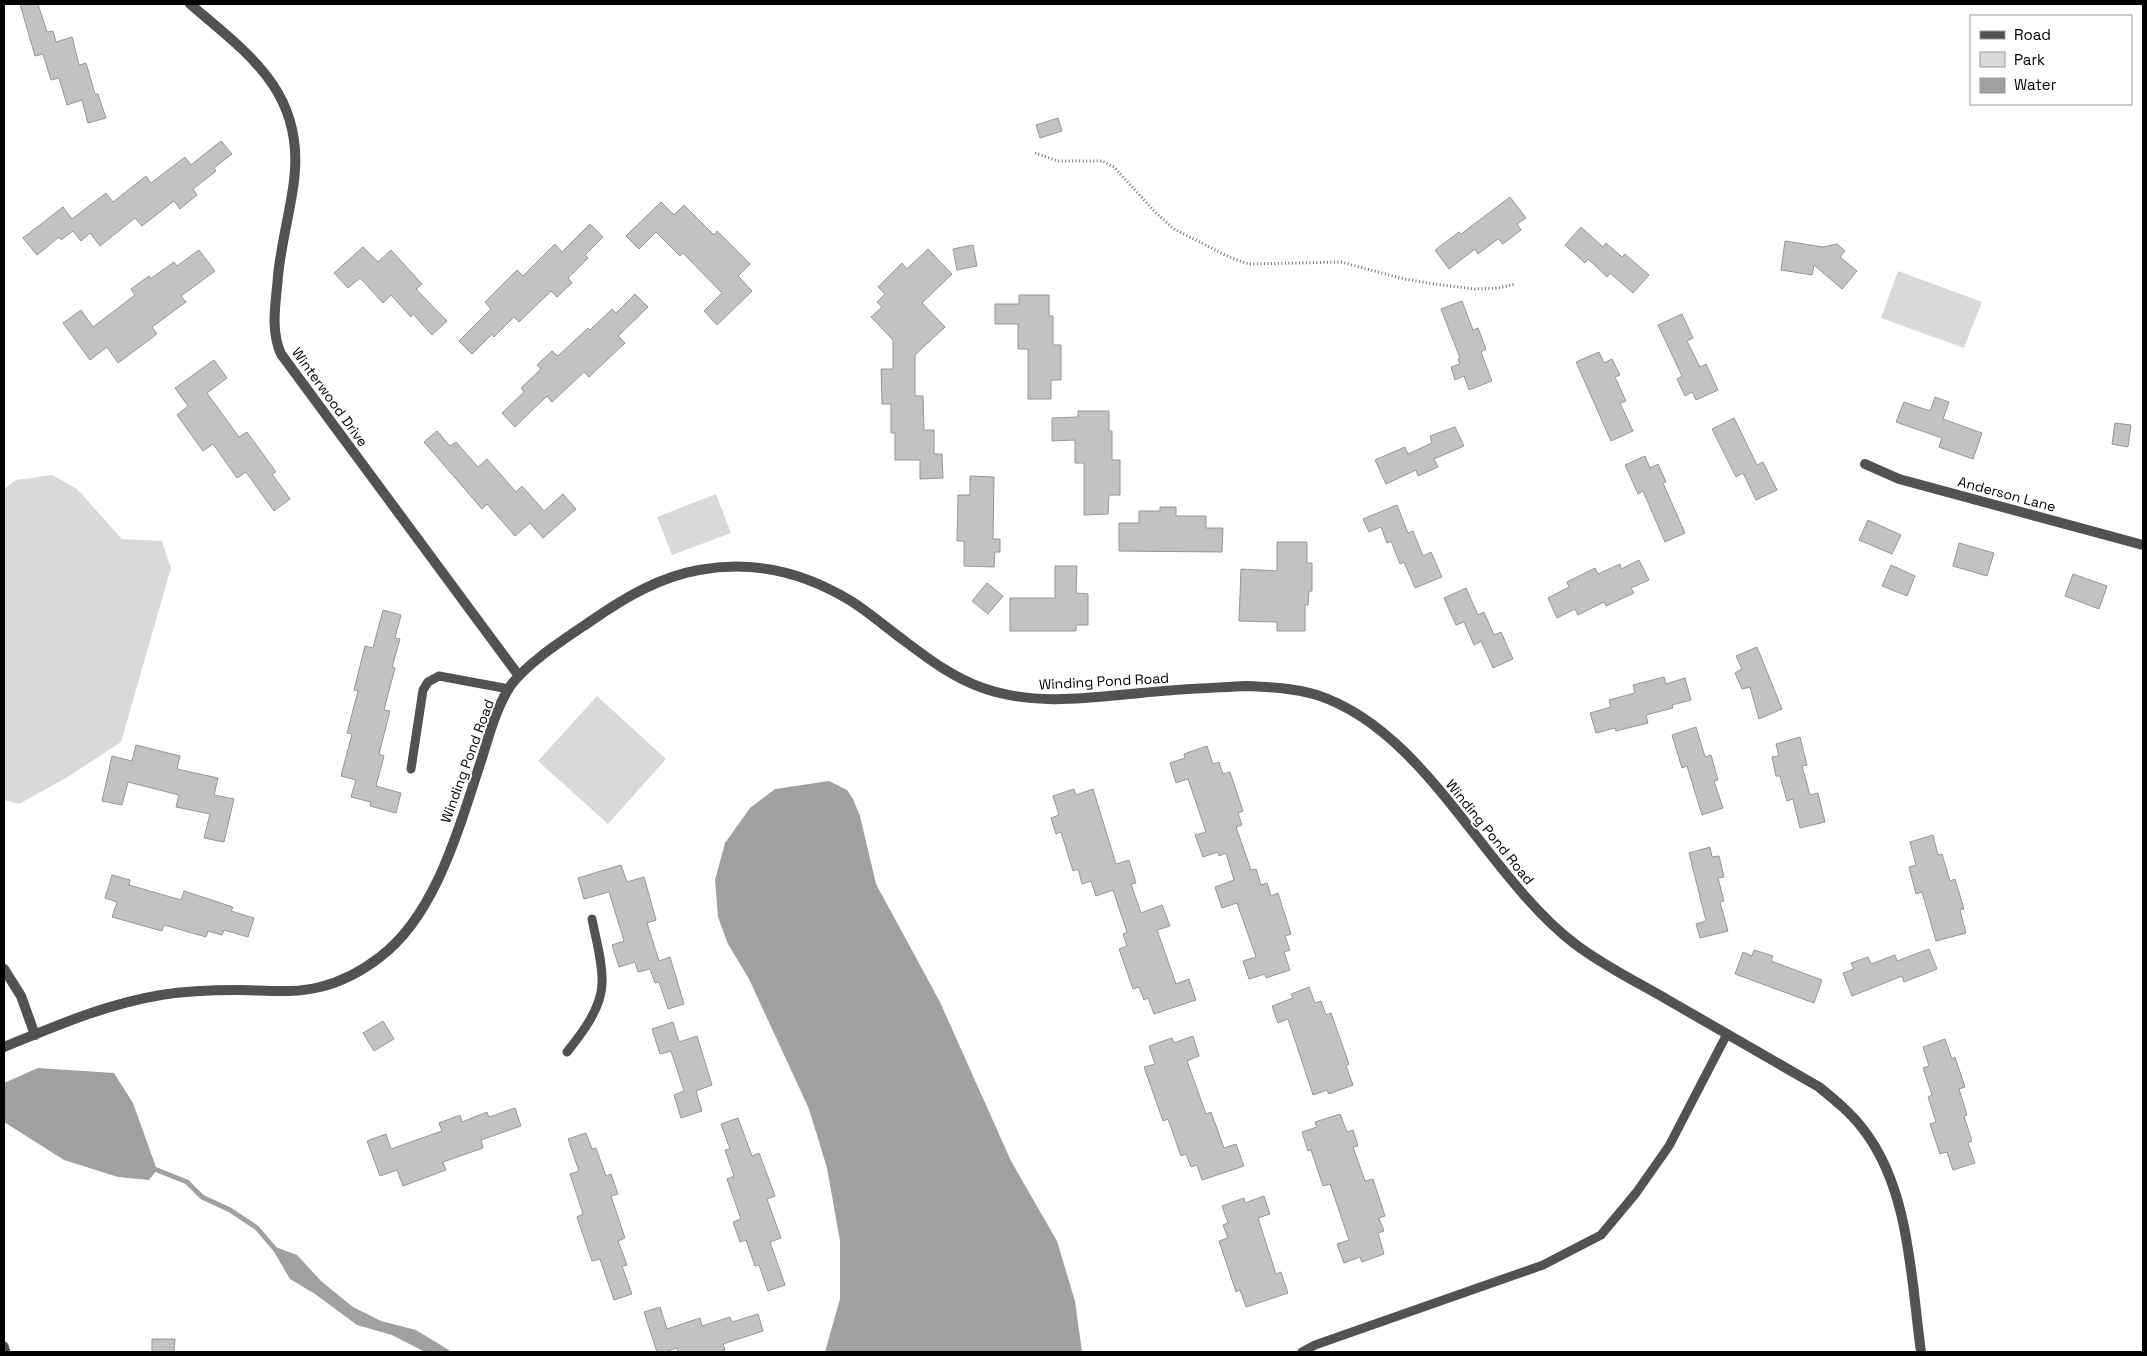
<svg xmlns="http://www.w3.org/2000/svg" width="2147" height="1356" font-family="'Space Grotesk',sans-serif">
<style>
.green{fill:#d9d9d9}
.water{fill:#a0a0a0}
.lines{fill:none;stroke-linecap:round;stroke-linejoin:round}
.stream{stroke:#a0a0a0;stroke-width:5}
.building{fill:#c2c2c2;stroke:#969696}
.path{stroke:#747474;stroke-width:3;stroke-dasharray:1 2.5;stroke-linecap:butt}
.service{stroke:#525252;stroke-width:9}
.minor{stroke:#525252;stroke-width:10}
.labels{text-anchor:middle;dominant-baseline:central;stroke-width:4;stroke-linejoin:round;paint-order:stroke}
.street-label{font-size:14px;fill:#000;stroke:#fff}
</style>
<rect width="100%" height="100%" fill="#fff"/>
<path class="green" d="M1898,271L1982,302L1964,348L1881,318Z
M52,475L77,489L122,539L162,541L171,568L121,742L66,778L19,804L4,800V489L16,480Z
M716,494L731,533L672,555L657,517Z
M597,696L666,759L608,824L538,761Z"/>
<path class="water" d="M829,781L847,790L853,799L860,816L876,884L940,1002L1011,1161L1057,1241L1075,1301L1082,1352H825L840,1299V1241L827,1168L809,1109L749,979L728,944L718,917L715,880L725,843L750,808L775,789Z
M38,1068L114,1073L133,1103L157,1170L149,1180L118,1177L64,1160L4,1122V1083Z
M270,1245L297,1255L321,1281L353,1307L381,1321L416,1330L452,1352H425L392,1335L357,1325L315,1294L290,1279Z"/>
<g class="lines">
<path class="stream" d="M152,1168L187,1182L202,1197L230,1210L257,1228L274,1248"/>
</g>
<path class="building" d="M20,4H38L47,32L53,31L56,42L72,37L79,65L86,63L95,94H98L106,118L88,123L82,100L67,105L59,78L51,80L43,54L35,56Z
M1058,118L1062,131L1040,138L1036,125Z
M221,141L232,154L214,168L216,171L193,189L197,195L180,209L174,201L142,226L135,218L100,246L90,233L81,241L73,231L61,240L59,237L37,255L23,238L63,207L72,219L106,193L113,202L146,176L151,183L185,157L191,165Z
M1510,197L1526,218L1517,224L1521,230L1503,244L1498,239L1478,254L1475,249L1449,269L1435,250L1459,232L1461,234Z
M661,202L674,215L684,205L714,235L717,231L750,264L738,276L752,291L717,325L704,311L722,293L683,253L680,256L656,232L639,249L626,236Z
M590,224L603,237L585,255L588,258L568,278L572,283L557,297L551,291L519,322L514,317L494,337L492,334L472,354L459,341L491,309L485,302L517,270L523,276L555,244L562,252Z
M1581,227L1603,247L1606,243L1622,257L1625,254L1649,275L1633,293L1610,273L1607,277L1588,259L1585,263L1565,245Z
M1785,241L1823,247L1837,244L1845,251L1840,257L1857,271L1842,289L1814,265L1812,275L1781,270Z
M973,245L977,266L957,270L953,249Z
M363,247L378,262L391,250L422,284L416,289L447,321L432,335L413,314L411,317L391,295L383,303L360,278L348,288L334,273Z
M928,249L952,274L922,303L945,327L915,355V396H923L924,430H934V454H942L943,478L920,479V460H895V433H891V404H882L881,369H893V340L871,317L882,307L877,302L885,294L878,287L902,263L907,269Z
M199,250L215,271L181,296L186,302L152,327L157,334L118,363L107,347L90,360L63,323L81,310L93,327L135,295L131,289L149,276L150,279L174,262L177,266Z
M635,294L648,307L618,336L625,343L589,377L584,372L552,402L547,396L515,427L502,413L524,392L521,388L541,369L537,365L552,351L558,356L588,328L590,330L612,309L616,313Z
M1019,295H1049V316H1053V345H1061V380H1051V399H1028V349H1018V324H995V304H1019Z
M1462,301L1473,330L1478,328L1486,349L1481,352L1492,381L1469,390L1464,376L1455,380L1451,367L1460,364L1458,359L1460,358L1441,309Z
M1682,314L1693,338L1687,341L1700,367L1706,364L1718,390L1696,400L1692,392L1685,396L1677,379L1682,376L1658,325Z
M1599,352L1604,363L1612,359L1620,375L1615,377L1626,401L1620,403L1633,431L1611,441L1576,362Z
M214,360L227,378L207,393L239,437L247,432L276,472L272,474L290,499L274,511L246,472L237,478L213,444L203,451L177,415L188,406L175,388Z
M1935,397L1949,402L1943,419L1982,433L1973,459L1939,447L1942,438L1896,422L1904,402L1930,411Z
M1078,411H1109V431H1112V460H1120V495H1109L1108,514L1084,515V463H1075V440L1052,441V418L1078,417Z
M1734,418L1757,465L1763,462L1777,490L1756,500L1743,473L1736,477L1712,429Z
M2115,423L2131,425L2128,447L2112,444Z
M1455,427L1464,446L1434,459L1438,467L1418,476L1416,470L1386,484L1375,460L1405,447L1408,454L1432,443L1430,436Z
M437,431L450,446L456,442L478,467L487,459L516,492L522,486L544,511L563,494L576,509L543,538L530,523L515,536L487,504L482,509L424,442Z
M1645,456L1650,468L1658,464L1666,482L1663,483L1685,533L1665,542L1643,491L1638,494L1625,465Z
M970,476L994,477L993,539H1000V552H995L994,567L964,566V541H957L958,495H970Z
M1397,505L1408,533L1413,531L1423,556L1431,552L1442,577L1415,588L1404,562L1400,564L1391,541L1387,543L1381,527L1369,532L1363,519Z
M1160,507H1176V516H1206V528H1223L1222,552L1119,551V523H1139V511H1160Z
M1868,520L1901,535L1892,554L1859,540Z
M1277,542H1307V563H1312V591H1309L1308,605H1305V631H1277V622L1239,621L1241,569L1277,571Z
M1959,543L1994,553L1987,576L1953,566Z
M1639,560L1649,580L1631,588L1634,593L1606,606L1604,602L1578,615L1575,609L1557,618L1548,598L1569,587L1567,582L1595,568L1598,574L1620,564L1621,569Z
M1891,565L1915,576L1907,596L1882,586Z
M1055,566H1077L1076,593L1088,594V625H1076V631H1010V598H1055Z
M2073,574L2107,586L2099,609L2065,596Z
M987,583L1003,596L988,614L972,601Z
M1466,588L1478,615L1484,612L1494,635L1501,632L1513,659L1493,668L1481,641L1474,645L1464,622L1456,625L1444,598Z
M383,610L401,615L395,638L400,639L392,667L395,668L384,710L390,711L379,754L384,756L376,786L401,793L396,813L370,806L371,802L351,797L356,780L341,776L352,734L347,733L358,691L354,690L365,646L373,648Z
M1757,647L1782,709L1759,719L1750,687L1742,689L1735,673L1742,669L1736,656Z
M1664,677L1666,684L1685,678L1691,700L1672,705L1673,708L1646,715L1648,723L1616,731L1615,728L1596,733L1590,713L1611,707L1609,700L1635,693L1633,685Z
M1696,727L1705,757L1711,755L1718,780L1714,781L1723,808L1702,815L1687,766L1682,768L1672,735Z
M1800,737L1807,765L1802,766L1810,795L1818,793L1825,822L1800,828L1793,799L1787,801L1780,776H1776L1772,757L1779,756L1776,744Z
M136,745L180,756L177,769L218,778L214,795L234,799L224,842L204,838L210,814L176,807L179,795L128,782L122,805L102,801L112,756L132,761Z
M1207,746L1213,764L1219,762L1223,774L1230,772L1243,811L1238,813L1242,825L1236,827L1251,870L1256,869L1261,885L1267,883L1271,896L1278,893L1291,934L1285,936L1290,950L1284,952L1290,970L1266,978L1265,974L1249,979L1243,961L1256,957L1237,903L1222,908L1215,887L1234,880L1226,853L1219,856L1218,852L1203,857L1195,835L1206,832L1188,779L1176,783L1170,763L1185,758L1184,754Z
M1074,789L1076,795L1093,789L1116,864L1129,860L1136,883L1131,884L1141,913L1162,905L1170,926L1157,930L1176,984L1189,979L1196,1000L1154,1014L1148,998L1144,1000L1139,987L1133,989L1119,949L1127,946L1123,934L1127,932L1113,890L1096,896L1091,881L1082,884L1078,869L1073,871L1061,832L1056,834L1051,818L1059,815L1053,796Z
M1933,835L1938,855L1942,854L1950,881L1955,879L1964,909L1960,910L1966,933L1936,941L1922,892L1916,894L1909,867L1916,865L1910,842Z
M1710,847L1712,857L1719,856L1724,877L1718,878L1724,901L1720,902L1728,931L1700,938L1696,924L1706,921L1689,853Z
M621,865L627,882L644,877L656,920L647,923L659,961L670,957L684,1004L668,1009L659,982L655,983L650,969L638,972L635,962L619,967L612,945L624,941L609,892L584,899L578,878Z
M112,875L130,880L129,885L181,900L184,891L233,907L231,911L254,918L248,937L224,930L222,935L208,931L206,937L164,925L162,931L112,917L117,902L105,898Z
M1929,949L1937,969L1904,982L1902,976L1852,996L1843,973L1854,969L1851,963L1868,957L1871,964L1895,955L1897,961Z
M1754,950L1773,956L1771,961L1822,980L1814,1003L1735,974L1743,952L1752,956Z
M1309,987L1315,1003L1321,1001L1326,1015L1331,1013L1349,1064L1346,1066L1353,1085L1329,1094L1327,1090L1313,1095L1288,1019L1278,1023L1272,1006L1293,998L1291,994Z
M383,1021L394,1039L374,1051L363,1033Z
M673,1022L679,1042L697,1036L712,1085L696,1091L702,1111L681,1118L674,1095L684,1091L671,1051L660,1054L652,1029Z
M1193,1036L1199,1056L1187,1061L1206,1114L1211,1112L1224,1148L1236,1144L1244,1166L1202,1180L1197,1165L1191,1167L1186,1154L1181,1156L1168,1119L1163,1121L1144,1067L1155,1064L1149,1046L1172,1038L1174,1043Z
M1945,1039L1952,1059L1955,1057L1965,1087L1959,1089L1967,1115L1964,1116L1972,1141L1968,1143L1975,1163L1953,1170L1947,1152L1940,1154L1930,1124L1936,1122L1928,1097L1932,1095L1923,1068L1929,1066L1923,1047Z
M515,1108L521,1126L481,1140L483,1148L443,1162L446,1170L403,1186L397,1170L380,1176L367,1141L386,1134L391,1149L442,1131L439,1123L460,1115L462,1122L487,1112L489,1117Z
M1340,1114L1347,1132L1353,1130L1358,1146L1353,1147L1365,1181L1373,1179L1385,1216L1379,1218L1384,1231L1378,1233L1384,1254L1362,1262L1360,1257L1344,1263L1337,1244L1349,1240L1330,1184L1323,1186L1311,1150L1308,1151L1302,1132L1317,1127L1315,1122Z
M738,1118L752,1156L759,1153L775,1196L767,1199L781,1238L770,1242L785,1285L768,1291L759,1265L755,1266L746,1240L740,1242L733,1222L741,1219L727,1179L734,1176L725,1150L730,1149L721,1124Z
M586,1133L592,1149L596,1148L606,1176L611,1174L618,1194L611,1196L625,1238L618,1241L627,1265L622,1266L632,1294L614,1300L600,1259L592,1261L577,1217L583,1214L570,1174L579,1171L568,1139Z
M1264,1196L1270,1214L1258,1218L1276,1274L1281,1272L1288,1293L1246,1307L1240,1290L1236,1292L1219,1241L1228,1238L1223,1225L1228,1223L1222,1206L1244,1198L1245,1203Z
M660,1307L667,1329L700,1318L702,1326L730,1317L732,1322L758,1314L763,1331L723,1344L725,1350L718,1352H678L677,1348L665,1352H657L644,1312Z
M152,1339H175L174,1352H152Z"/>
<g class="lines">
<path class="path" d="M1035,153L1058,161H1102L1114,167L1155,212L1174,229L1229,257L1249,264L1341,262L1404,279L1434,284L1475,289L1498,288L1516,284"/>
<path class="service" d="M411,769L423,690L428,682L439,676L509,689
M567,1052C582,1033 601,1009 602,984C603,963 596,940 592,919
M4,1346L6,1352
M1302,1352L1315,1345L1543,1265L1601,1235L1636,1193L1669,1146L1727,1034"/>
<path class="minor" d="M190,4C250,55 305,93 294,181C290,213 281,244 278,276C276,303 270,329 281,354L519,676
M1865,464L1899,479L2143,545
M4,969L21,996L35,1035
M4,1047C56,1026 106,1004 161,995C186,991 211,990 237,990C264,990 293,994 320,987C341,982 362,971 380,957C437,914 460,824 482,758C489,735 496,709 509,688C525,664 566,638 591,621C624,598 659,577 699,570C753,560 805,573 851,601C870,613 888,629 906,642C930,660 954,678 983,688C1034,706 1088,698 1141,693C1176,689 1211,688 1246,686C1270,687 1294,688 1317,695C1427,731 1484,874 1575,944C1604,966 1637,982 1668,1000C1719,1029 1769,1058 1819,1087C1835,1100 1851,1113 1863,1129C1910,1189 1911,1280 1921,1352"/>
</g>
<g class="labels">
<g class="street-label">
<text transform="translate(330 397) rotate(54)">Winterwood Drive</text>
<text transform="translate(2007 494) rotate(15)">Anderson Lane</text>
<text transform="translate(1104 681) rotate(-3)">Winding Pond Road</text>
<text transform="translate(467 761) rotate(-70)">Winding Pond Road</text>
<text transform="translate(1490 832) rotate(51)">Winding Pond Road</text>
</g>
</g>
<rect width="2147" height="1356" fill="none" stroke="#000000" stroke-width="10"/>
<rect x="1970" y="15" width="162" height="90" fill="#ffffff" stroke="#999999"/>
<rect x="1980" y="31" width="25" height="8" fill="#525252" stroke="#999999"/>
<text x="2014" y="40" font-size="15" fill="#000000">Road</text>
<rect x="1980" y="52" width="25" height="15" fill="#d9d9d9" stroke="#999999"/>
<text x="2014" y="65" font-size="15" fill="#000000">Park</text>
<rect x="1980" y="78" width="25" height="15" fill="#a0a0a0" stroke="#999999"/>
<text x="2014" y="90" font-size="15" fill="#000000">Water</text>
</svg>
